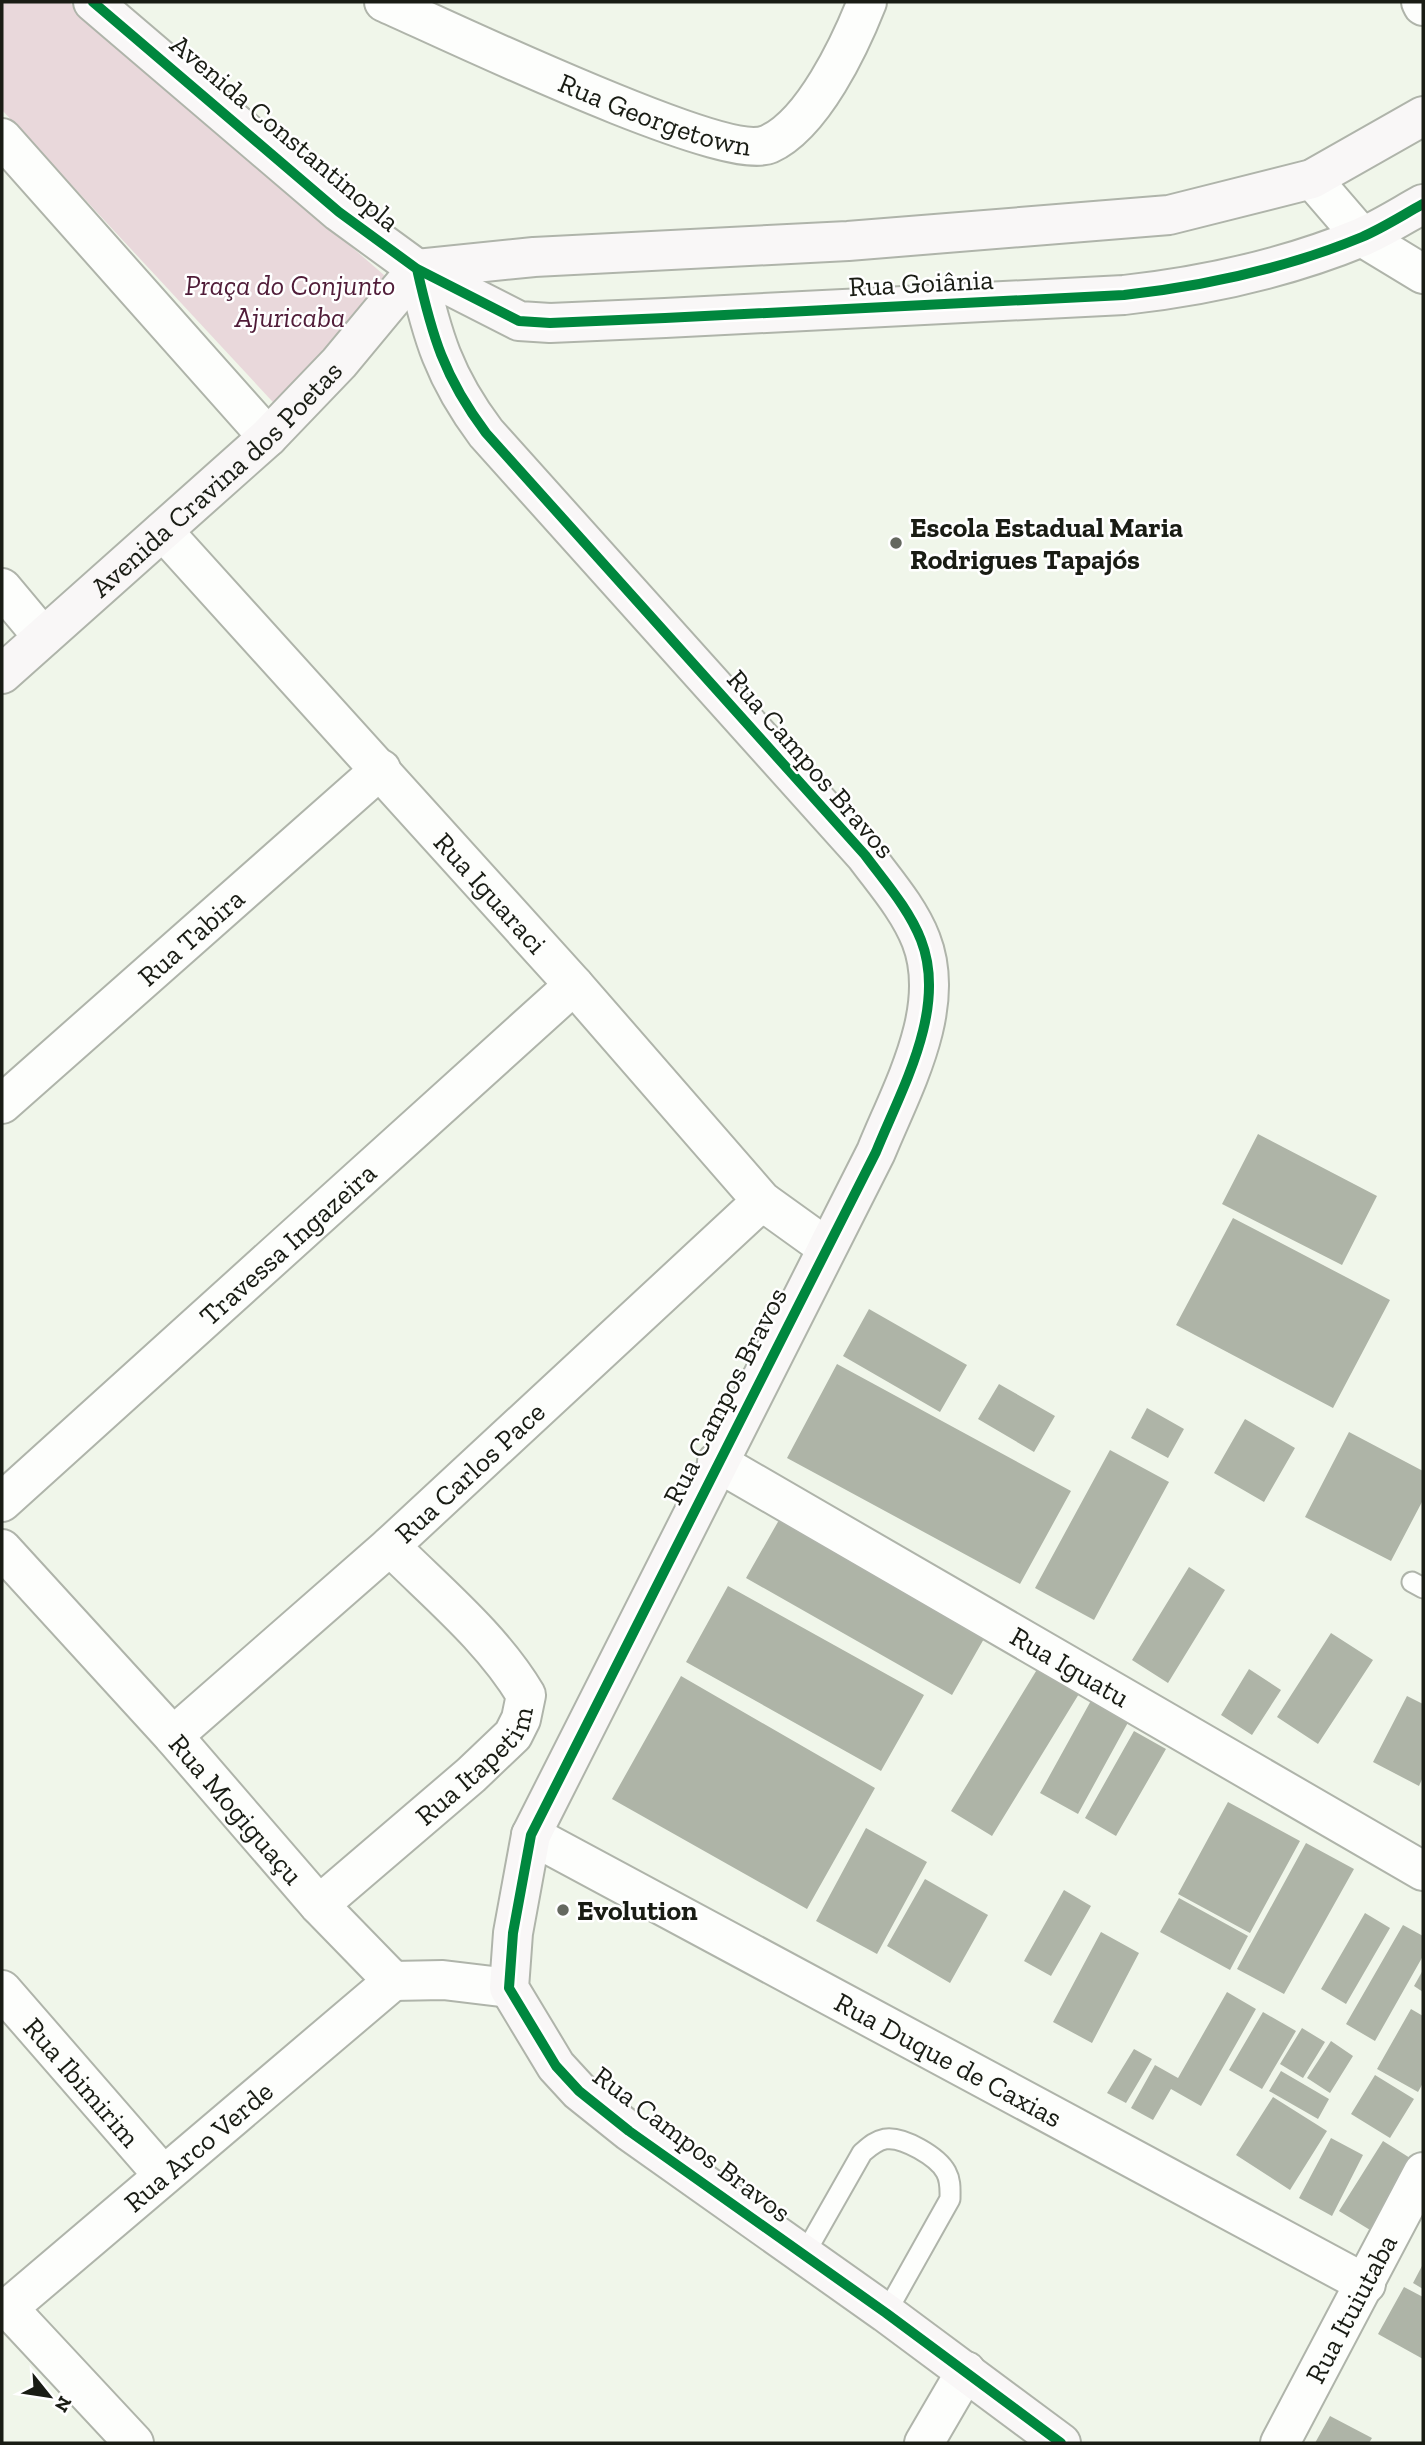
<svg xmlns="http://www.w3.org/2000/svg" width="1425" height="2445" font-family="'Zilla Slab',serif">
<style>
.green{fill:#e9d8db}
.building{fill:#aeb4a7}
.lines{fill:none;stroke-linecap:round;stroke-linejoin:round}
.lane-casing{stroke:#afb4aa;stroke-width:23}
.street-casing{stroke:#afb4aa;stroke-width:42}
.secondary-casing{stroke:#afb4aa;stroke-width:42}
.lane{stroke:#fdfefc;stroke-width:19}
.street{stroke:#fdfefc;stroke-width:38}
.secondary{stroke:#f9f7f7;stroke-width:38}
.cycleway-casing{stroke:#fff;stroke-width:15}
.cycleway{stroke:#00873e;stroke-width:10}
.poi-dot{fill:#64685f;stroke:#fff;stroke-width:2.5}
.labels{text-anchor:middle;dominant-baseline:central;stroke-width:5;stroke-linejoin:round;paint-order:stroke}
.street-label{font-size:28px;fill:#191c14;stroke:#fff}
.park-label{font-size:28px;font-style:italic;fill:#501c38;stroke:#fff}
.poi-label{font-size:28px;font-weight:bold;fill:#191c14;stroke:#fff;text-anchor:start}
</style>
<rect width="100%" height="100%" fill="#f0f6ea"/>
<path class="green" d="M2,2H69L414,301L284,414L2,110Z"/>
<path class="building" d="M1258,1134L1377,1196L1342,1265L1222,1204Z
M1233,1218L1390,1300L1333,1408L1176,1325Z
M869,1309L967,1365L940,1412L843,1356Z
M837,1364L1071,1491L1020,1584L787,1458Z
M999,1384L1055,1416L1034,1452L978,1419Z
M1147,1408L1184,1429L1168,1458L1131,1438Z
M1245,1419L1295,1448L1264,1502L1214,1473Z
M1349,1432L1423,1471V1500L1391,1561L1305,1517Z
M1110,1450L1169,1482L1094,1620L1035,1588Z
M779,1520L985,1637L952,1695L746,1578Z
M1189,1567L1225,1590L1168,1683L1132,1660Z
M728,1586L924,1695L881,1771L686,1662Z
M1331,1633L1373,1660L1318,1744L1277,1717Z
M1044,1658L1085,1684L992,1836L951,1811Z
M1249,1669L1281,1690L1252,1735L1221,1715Z
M681,1676L875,1788L807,1909L612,1799Z
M1407,1696L1423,1704V1777L1419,1786L1373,1762Z
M1093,1697L1131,1717L1078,1814L1040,1793Z
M1134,1731L1166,1749L1116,1836L1085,1818Z
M1228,1802L1300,1841L1250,1933L1178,1894Z
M866,1828L927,1862L877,1954L816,1921Z
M1306,1843L1354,1869L1284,1994L1237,1969Z
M925,1879L988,1915L950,1983L887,1946Z
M1064,1890L1091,1906L1051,1976L1024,1961Z
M1179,1898L1248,1936L1230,1970L1160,1932Z
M1365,1913L1390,1928L1346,2004L1321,1989Z
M1403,1925L1423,1936V1956L1375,2041L1346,2024Z
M1101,1932L1139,1953L1092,2043L1053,2022Z
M1423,1970V1992L1414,1986Z
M1227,1992L1256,2009L1201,2106L1171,2089L1153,2120L1131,2108L1155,2065L1178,2078Z
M1411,2009L1423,2016V2083L1418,2092L1377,2069Z
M1263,2012L1296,2031L1262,2089L1229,2070Z
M1302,2028L1325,2042L1303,2078L1280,2064Z
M1331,2041L1353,2056L1330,2093L1307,2078Z
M1134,2049L1152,2059L1126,2103L1107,2093Z
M1281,2071L1329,2099L1318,2119L1269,2091Z
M1375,2075L1414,2099L1390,2138L1351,2114Z
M1273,2097L1327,2131L1290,2190L1236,2155Z
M1331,2138L1363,2155L1332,2216L1299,2198Z
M1383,2141L1418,2163L1375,2233L1339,2211Z
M1423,2264V2289L1413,2283Z
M1404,2287L1423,2297V2359L1378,2334Z
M1330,2416L1372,2438L1369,2443H1315Z"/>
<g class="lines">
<defs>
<path id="lane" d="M1412,1582L1423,1588
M804,2255L862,2153C869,2147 875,2141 885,2139C903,2136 938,2157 946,2172C951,2181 950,2190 950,2199L886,2313"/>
<g id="street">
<path id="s1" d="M384,2C441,27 725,164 769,144C813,124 850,45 867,2"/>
<path d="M1421,2L1423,6"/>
<path d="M2,138L268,437"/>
<path d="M1312,179L1362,237L1423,274"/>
<path id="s2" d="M163,531L574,985L762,1201L826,1247"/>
<path d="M2,588L43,637"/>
<path id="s3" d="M2,1104L381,769"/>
<path id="s4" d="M717,1462L1423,1871"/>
<path id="s5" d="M2,1502L574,985"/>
<path id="s6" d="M2,1549L173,1736L319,1905L393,1981L443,1980L509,1988"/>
<path id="s7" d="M173,1736L390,1546L762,1201"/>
<path id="s8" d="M531,1835L1366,2284"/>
<path id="s9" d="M319,1905L471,1775L513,1735L521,1719L526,1695C492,1638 437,1593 390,1546"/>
<path id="s10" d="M2,1990L163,2175"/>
<path d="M8,2308L134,2443"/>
<path id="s11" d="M2,2310L8,2308L393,1981"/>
<path d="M924,2443L966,2371"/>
<path id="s12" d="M1280,2443L1423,2172"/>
</g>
<g id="secondary">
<path d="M93,2L339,212L417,269L519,321L550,323L665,318L1124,295C1205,286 1287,268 1362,237C1383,228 1403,215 1423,204"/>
<path d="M417,269C432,336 444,377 486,433L865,855C885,882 909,909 921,940C948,1009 901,1090 876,1152L531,1835L513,1933L509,1988L556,2066L579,2091L629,2131L886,2313L1061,2443"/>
<path d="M417,269L534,257L848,241L1169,215L1312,179L1423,116"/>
<path id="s13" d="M2,674L268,437L339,363L417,269"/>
</g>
</defs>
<use href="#lane" class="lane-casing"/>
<use href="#street" class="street-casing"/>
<use href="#secondary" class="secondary-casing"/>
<use href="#lane" class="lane"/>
<use href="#street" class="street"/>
<use href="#secondary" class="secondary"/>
<defs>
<path id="cycleway" d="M93,2L339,212L417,269L519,321L550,323L665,318L1124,295C1205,286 1287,268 1362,237C1383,228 1403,215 1423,204
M417,269C432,336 444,377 486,433L865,855C885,882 909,909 921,940C948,1009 901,1090 876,1152L531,1835L513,1933L509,1988L556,2066L579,2091L629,2131L886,2313L1061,2443"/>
</defs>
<use href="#cycleway" class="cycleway-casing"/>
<use href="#cycleway" class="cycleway"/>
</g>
<g class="poi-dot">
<circle cx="896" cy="543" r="7"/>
<circle cx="563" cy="1910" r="7"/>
</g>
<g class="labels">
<g class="street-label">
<text stroke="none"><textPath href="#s1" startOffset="294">Rua Georgetown</textPath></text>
<text transform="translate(285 133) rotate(40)">Avenida Constantinopla</text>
<text transform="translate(921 283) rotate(-3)">Rua Goiânia</text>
<text stroke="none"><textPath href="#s13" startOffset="290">Avenida Cravina dos Poetas</textPath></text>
<text transform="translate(811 764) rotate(49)">Rua Campos Bravos</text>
<text stroke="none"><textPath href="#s2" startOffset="488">Rua Iguaraci</textPath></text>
<text stroke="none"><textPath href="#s3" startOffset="252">Rua Tabira</textPath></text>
<text stroke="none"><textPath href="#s5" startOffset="385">Travessa Ingazeira</textPath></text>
<text transform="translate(725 1396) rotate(-63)">Rua Campos Bravos</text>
<text stroke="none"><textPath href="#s7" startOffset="397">Rua Carlos Pace</textPath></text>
<text stroke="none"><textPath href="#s4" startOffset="408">Rua Iguatu</textPath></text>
<text stroke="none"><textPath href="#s9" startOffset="210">Rua Itapetim</textPath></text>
<text stroke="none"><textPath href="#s6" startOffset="350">Rua Mogiguaçu</textPath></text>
<text stroke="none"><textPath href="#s8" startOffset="474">Rua Duque de Caxias</textPath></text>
<text stroke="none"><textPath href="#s10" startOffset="122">Rua Ibimirim</textPath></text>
<text transform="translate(692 2144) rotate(37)">Rua Campos Bravos</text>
<text stroke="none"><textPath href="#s11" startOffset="256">Rua Arco Verde</textPath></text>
<text stroke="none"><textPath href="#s12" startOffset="152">Rua Ituiutaba</textPath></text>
</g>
<g class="park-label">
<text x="290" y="285">Praça do Conjunto<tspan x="290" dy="32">Ajuricaba</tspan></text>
</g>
<g class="poi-label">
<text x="910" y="527">Escola Estadual Maria<tspan x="910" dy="32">Rodrigues Tapajós</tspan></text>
<text x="577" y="1910">Evolution</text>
</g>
</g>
<rect width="1425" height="2445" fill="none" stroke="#191c14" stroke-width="7"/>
<g transform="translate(49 2396) rotate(120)" stroke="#ffffff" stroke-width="5" paint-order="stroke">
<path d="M0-5L12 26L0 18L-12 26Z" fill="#191c14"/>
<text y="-10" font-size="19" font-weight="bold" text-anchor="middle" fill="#191c14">N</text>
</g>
</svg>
